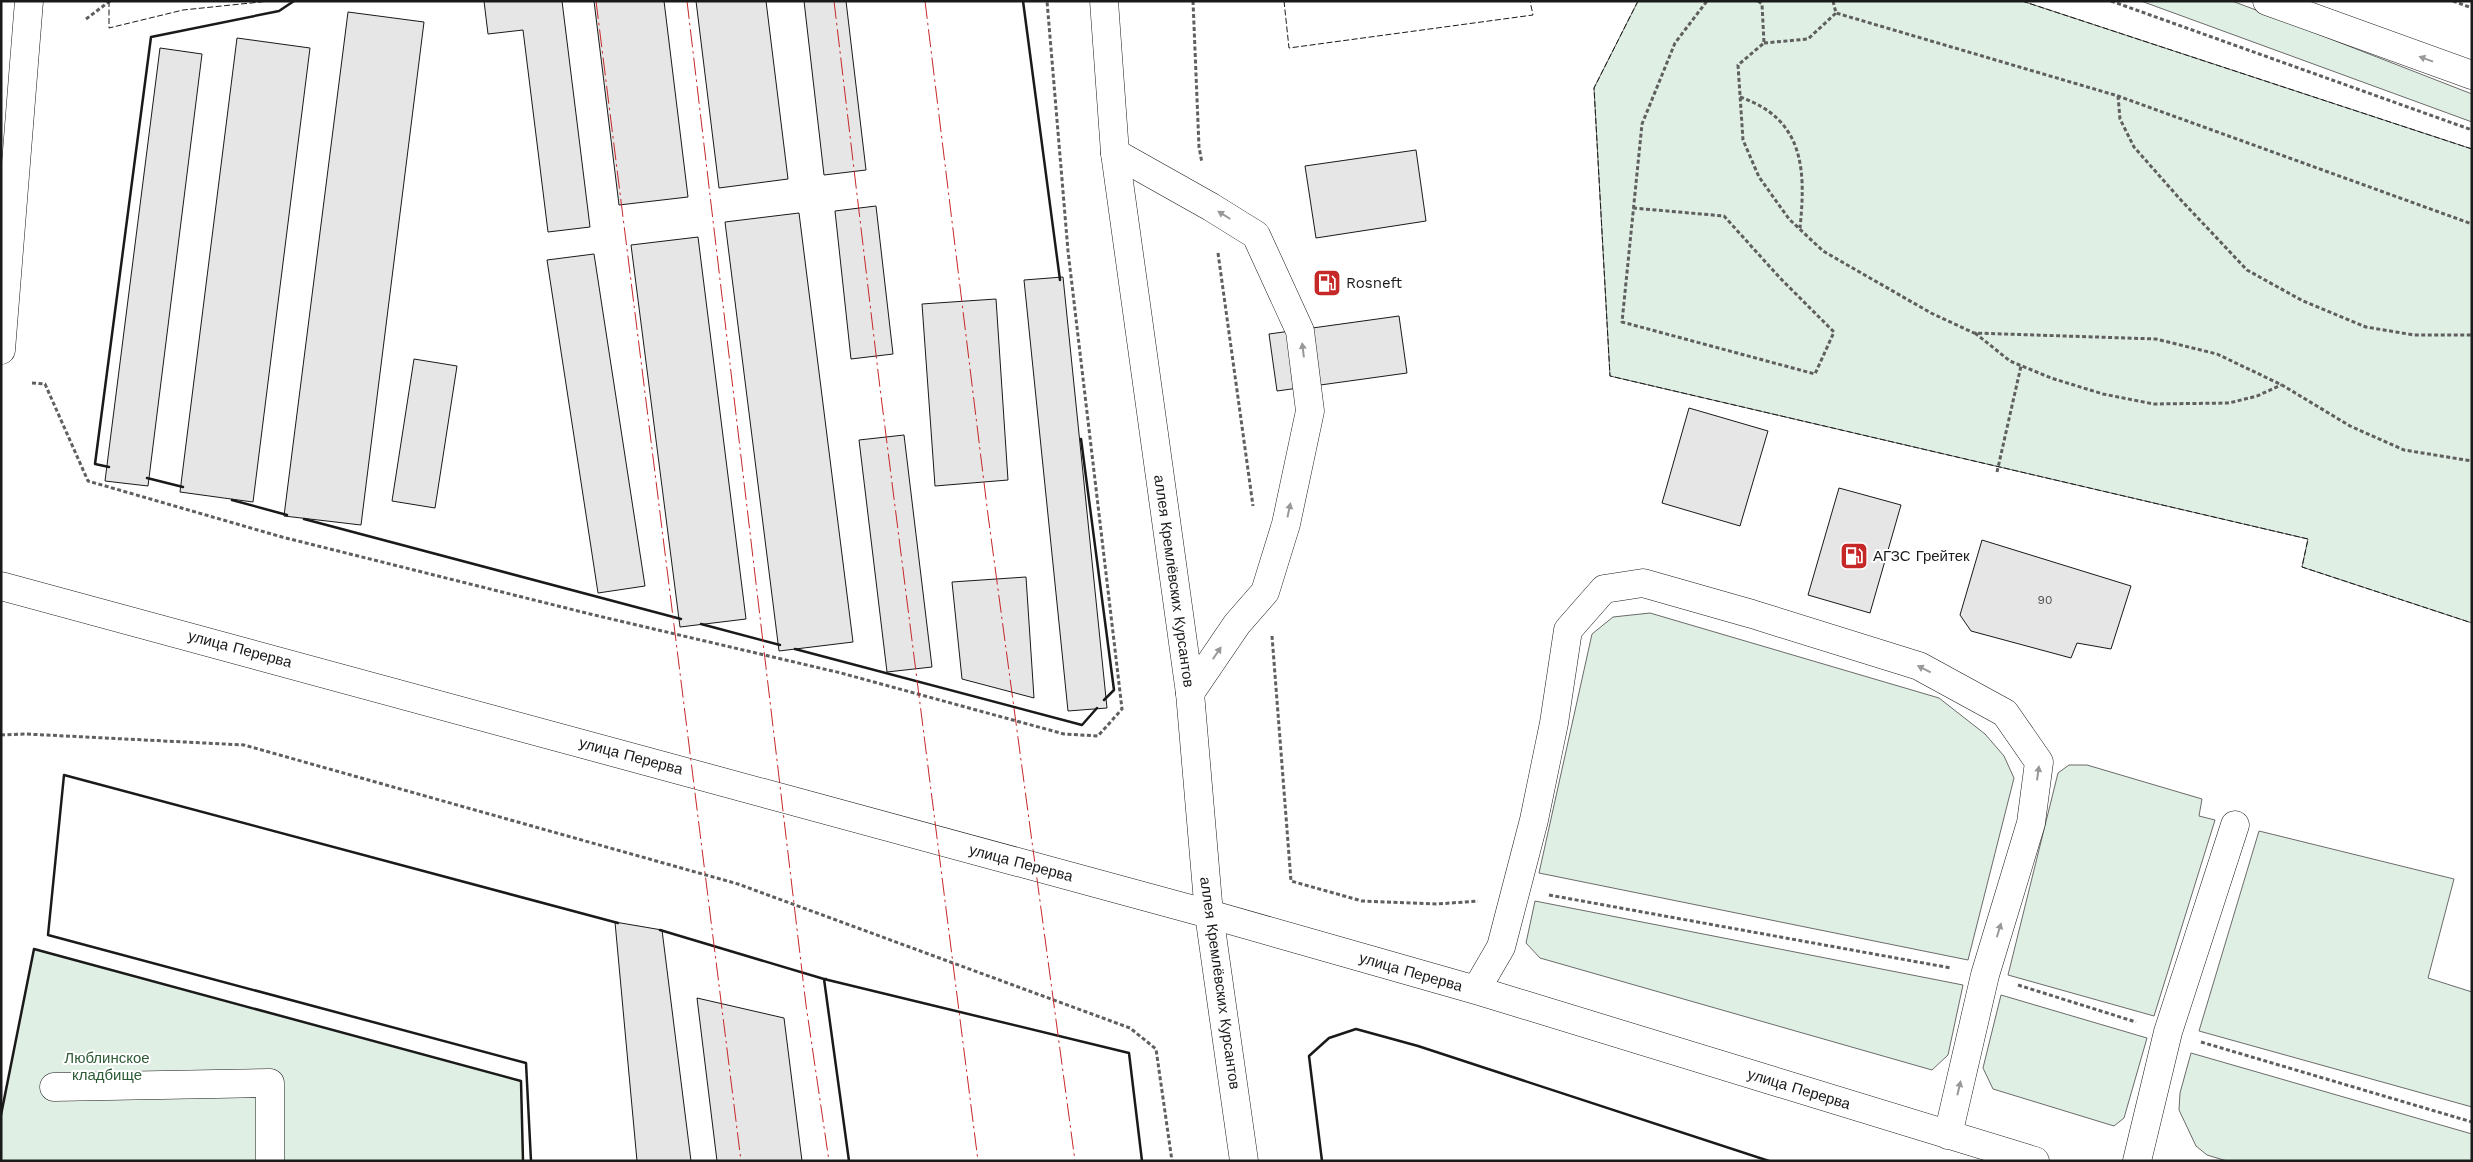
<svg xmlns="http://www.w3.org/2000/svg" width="2473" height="1162" font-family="'Work Sans',sans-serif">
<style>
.green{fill:#e0efe3;stroke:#6a6a6a}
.building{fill:#e6e6e6;stroke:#1a1a1a}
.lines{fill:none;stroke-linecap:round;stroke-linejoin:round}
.minor-casing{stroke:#1a1a1a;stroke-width:29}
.major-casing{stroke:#1a1a1a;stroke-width:29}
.path{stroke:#5f5f5f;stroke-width:3;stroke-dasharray:4 2.5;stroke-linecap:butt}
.minor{stroke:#fff;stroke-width:28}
.major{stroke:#fff;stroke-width:28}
.fence{stroke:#1a1a1a;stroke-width:1;stroke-dasharray:6 2.5;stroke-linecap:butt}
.wall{stroke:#1a1a1a;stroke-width:2.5}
.power{stroke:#c62828;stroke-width:1;stroke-dasharray:18 4 2.5 4;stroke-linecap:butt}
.oneway{fill:#989898}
.labels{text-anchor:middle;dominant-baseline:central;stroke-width:4;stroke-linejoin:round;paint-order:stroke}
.number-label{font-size:12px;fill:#4d4d4d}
.poi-label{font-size:15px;fill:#1a1a1a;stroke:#fff;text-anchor:start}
.street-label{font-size:15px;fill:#1a1a1a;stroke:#fff}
.park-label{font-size:15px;fill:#2b5a34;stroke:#fff}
</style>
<rect width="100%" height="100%" fill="#fff"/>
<path class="green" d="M1638,1H2022L2472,149V623L2302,567L2308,539L1610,376L1594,88Z
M2141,1H2232L2256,10L2472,94V122Z
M1650,613L1939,698L1985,734L2004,756L2014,778L1968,960L1539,873L1592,634L1613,617Z
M2069,765H2087L2202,799L2199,816L2215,820L2154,1016L2008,975L2058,773Z
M2259,831L2454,879L2428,978L2472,992V1107L2199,1031Z
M1535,901L1963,985L1948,1055L1932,1070L1540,958L1526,943Z
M34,949L521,1081L523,1161H1V1115Z
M2001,995L2147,1038L2124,1118L2114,1126L1993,1089L1983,1068Z
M2191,1053L2472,1134V1161H2227L2207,1155L2196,1146L2179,1110L2180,1093Z"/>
<path class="building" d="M484,1H562L590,227L548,232L523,30L488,34Z
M594,1H664L688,197L619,205Z
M696,1H766L788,179L719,188Z
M804,1H846L866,170L824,175Z
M348,12L424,22L361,525L284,516Z
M237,38L310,48L253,502L180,492Z
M160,48L202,54L148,486L105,481Z
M1416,150L1426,221L1316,238L1305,166Z
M876,206L893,354L851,359L835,211Z
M799,213L853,642L779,651L725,222Z
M698,237L746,619L680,627L631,245Z
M594,254L645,586L598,593L547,260Z
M1063,277L1107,708L1068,711L1024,280Z
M996,299L1008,480L935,486L922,304Z
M1399,316L1407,373L1277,391L1269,334Z
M414,359L457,366L435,508L392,501Z
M1689,408L1768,431L1740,526L1662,503Z
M904,435L932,667L887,672L859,440Z
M1839,488L1901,505L1870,613L1808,595Z
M1982,540L2131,586L2111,649L2077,643L2071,658L1971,631L1960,615Z
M1026,577L1034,698L962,679L952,582Z
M615,922L662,930L691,1161H637Z
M697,998L784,1018L802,1161H717Z"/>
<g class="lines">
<defs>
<path id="minor" d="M2267,1L2472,75
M1115,153L1211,207L1256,235L1300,331L1310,411L1286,524L1265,592L1237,624L1190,693
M1,350L29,1
M1,586L1209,914L1476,990L2035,1161
M1476,990L1501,947L1534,820L1554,723L1568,630L1604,589L1643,583L1752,614L1919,666L2005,713L2039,762L2031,823L1985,975L1948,1135
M54,1087L270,1083V1161
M2137,1161L2168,1032L2235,825"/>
<path id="major" d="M1104,1L1115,153L1190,693L1209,914L1244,1161"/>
</defs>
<use href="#minor" class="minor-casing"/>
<use href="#major" class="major-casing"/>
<path class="path" d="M1193,1L1199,147L1202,163
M1758,1L1762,4L1764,43L1738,65L1743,140L1759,177L1789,219L1823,251L1931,313L1974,333L2156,339L2217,354L2282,385L2350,426L2404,450L2472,461
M1833,1L1836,13L2118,96L2472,224
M2111,1L2472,130
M2453,1L2472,8
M86,19L110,1
M1764,43L1808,39L1836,13
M2118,96L2120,119L2134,147L2179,198L2247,270L2303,301L2366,327L2414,335H2472
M1740,97C1804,119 1806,169 1800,228
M1633,208L1724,216L1780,278L1834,332L1815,374L1622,322L1642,124L1675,43L1707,1
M1218,253L1253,506
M1975,333L2010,361L2051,378L2103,394L2154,404L2229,403L2257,396L2281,385
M32,383L45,384L88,481L282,537L590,614L841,673L1064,734L1098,736L1122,709L1068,251L1047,1
M1997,472L2021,366
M1272,636L1291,881L1362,901L1437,904L1478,901
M1,735L26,734L244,745L738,884L1130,1028L1156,1049L1172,1161
M1549,895L1951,968
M2018,985L2136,1022
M2201,1042L2472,1122"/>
<use href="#minor" class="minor"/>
<use href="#major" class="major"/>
<path class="fence" d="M109,1V28L183,10L270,1
M1284,1L1289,48L1533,15L1530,1
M1638,1L1594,88L1610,376L2308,539L2302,567L2472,623
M2022,1L2472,149"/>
<path class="wall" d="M1023,1L1060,280
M1081,439L1114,690L1104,700
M109,467L95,464L151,37L279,11L294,1
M147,478L183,487
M232,500L287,515
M304,519L681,619
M701,624L780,645
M795,649L1082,725L1097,708
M660,930L824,979L1129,1053L1142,1161
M826,979H824L849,1161
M1,1115L34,949L521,1081L523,1161
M531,1161L526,1063L48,935L64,775L618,923
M1322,1161L1309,1056L1329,1038L1356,1029L1418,1046L1769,1161"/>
<path class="power" d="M596,1L741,1161
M687,1L806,1005L829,1161
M834,1L880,388L978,1161
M925,1L988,515L1075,1161"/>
</g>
<defs><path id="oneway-solid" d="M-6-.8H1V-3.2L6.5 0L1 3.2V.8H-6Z" transform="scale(1.25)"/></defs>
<g class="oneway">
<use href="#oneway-solid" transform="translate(2426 59) rotate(-160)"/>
<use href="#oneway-solid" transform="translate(1224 215) rotate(-148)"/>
<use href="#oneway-solid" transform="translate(1303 350) rotate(-97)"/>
<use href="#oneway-solid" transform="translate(1289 510) rotate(-78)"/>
<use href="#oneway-solid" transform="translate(1217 653) rotate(-56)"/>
<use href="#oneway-solid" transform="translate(1924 669) rotate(-153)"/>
<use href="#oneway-solid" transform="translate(2038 773) rotate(-82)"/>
<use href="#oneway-solid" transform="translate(1999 930) rotate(-73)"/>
<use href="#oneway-solid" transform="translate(1959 1088) rotate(-77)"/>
</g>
<defs>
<symbol id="fuel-square" viewBox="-11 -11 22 22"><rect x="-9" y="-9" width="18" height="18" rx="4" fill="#c62828" stroke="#fff"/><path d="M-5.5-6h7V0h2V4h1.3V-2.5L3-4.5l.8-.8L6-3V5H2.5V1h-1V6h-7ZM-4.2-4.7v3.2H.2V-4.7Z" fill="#fff"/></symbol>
</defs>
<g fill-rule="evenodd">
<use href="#fuel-square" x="1311" y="267" width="32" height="32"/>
<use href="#fuel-square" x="1838" y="540" width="32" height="32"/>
</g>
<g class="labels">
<g class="number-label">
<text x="2045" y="600">90</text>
</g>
<g class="poi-label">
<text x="1346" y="283">Rosneft</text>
<text x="1873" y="556">АГЗС Грейтек</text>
</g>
<g class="street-label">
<text transform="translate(1174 581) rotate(82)">аллея Кремлёвских Курсантов</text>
<text transform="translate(240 649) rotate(15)">улица Перерва</text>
<text transform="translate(631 756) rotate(15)">улица Перерва</text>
<text transform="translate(1021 863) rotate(15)">улица Перерва</text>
<text transform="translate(1411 972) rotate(16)">улица Перерва</text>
<text transform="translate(1220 983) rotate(82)">аллея Кремлёвских Курсантов</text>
<text transform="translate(1799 1089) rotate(17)">улица Перерва</text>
</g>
<g class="park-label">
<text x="107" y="1058">Люблинское<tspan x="107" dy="17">кладбище</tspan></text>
</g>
</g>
<rect width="2473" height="1162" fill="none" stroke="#1a1a1a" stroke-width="5"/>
</svg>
